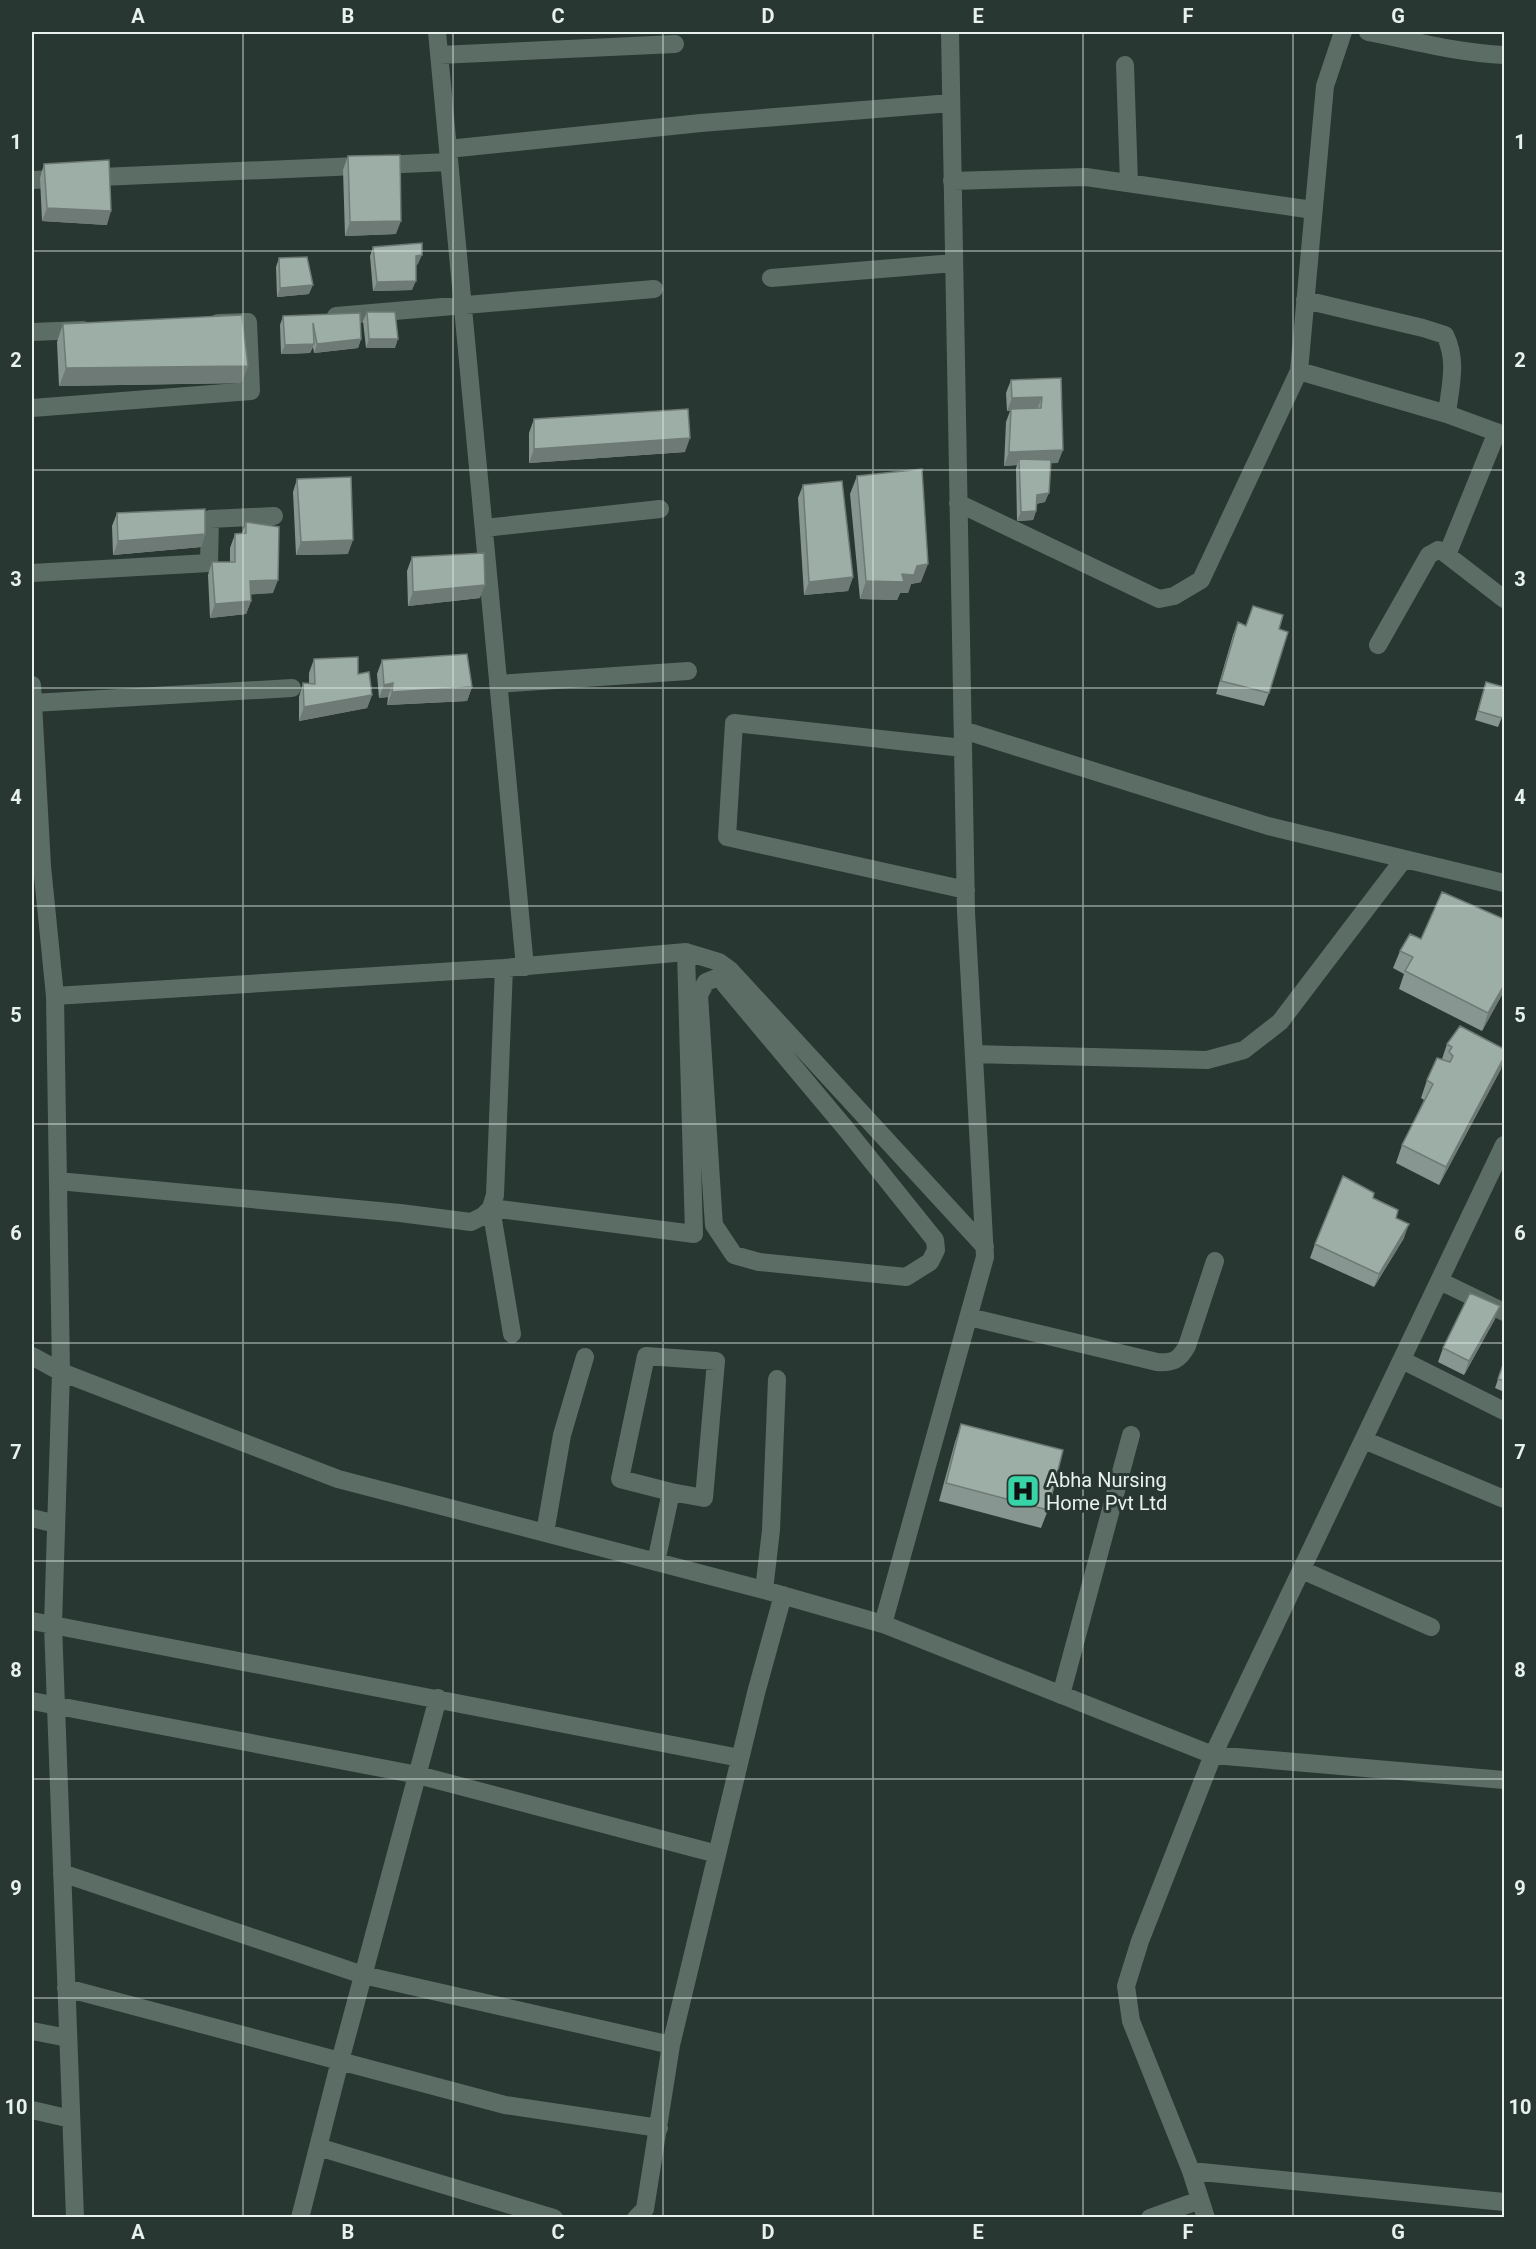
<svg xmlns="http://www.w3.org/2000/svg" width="1536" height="2249" font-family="Roboto,sans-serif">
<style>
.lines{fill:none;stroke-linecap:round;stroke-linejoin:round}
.minor{stroke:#5c6d66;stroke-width:18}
.wall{fill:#879690}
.shaded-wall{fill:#6e7a75}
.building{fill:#9daea7;stroke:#6e7a75;stroke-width:1.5}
.grid{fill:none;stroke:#e8f1ed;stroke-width:1.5;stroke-opacity:0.55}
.labels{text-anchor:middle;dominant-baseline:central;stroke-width:6;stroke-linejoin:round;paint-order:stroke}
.poi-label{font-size:20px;fill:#e8f1ed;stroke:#283731;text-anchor:start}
.neatline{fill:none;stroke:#e8f1ed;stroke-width:2}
.grid-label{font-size:20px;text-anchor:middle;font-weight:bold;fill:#e8f1ed}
</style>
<rect width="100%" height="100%" fill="#283731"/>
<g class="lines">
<path class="minor" d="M437,32L525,967
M1368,32C1414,41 1458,53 1504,55
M439,55L675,44
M1125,65L1129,183
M448,149L701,123L951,103
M32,180L449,162
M952,181L1086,177L1313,210
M771,278L954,263
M1305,300L1423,328L1445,335C1458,361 1450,387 1447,414
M336,316L654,289
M32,332L83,330
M1299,371L1447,414L1504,435
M32,408L251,391L248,322L218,323
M958,503L1159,599L1174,596L1201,580L1299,371L1325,86L1343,32
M484,528L660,509
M1447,555L1497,432
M32,573L209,563L210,519L274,516
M1378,645L1429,555L1438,550L1442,551L1504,599
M498,684L688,671
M32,685L42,866L55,996L61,1372L53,1625L75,2218
M33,703L292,688
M963,730L1268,826L1504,883
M963,748L734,723L727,837L966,890
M716,978L722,981L846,1129L935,1240L936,1250L930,1262L906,1277L759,1262L734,1255L714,1225L713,1211L699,995L706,982Z
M55,996L504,968L686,952L719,962L730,970L985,1247
M974,1054L1207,1060L1244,1050L1280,1022L1404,859
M1504,1145L1213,1755L1140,1941L1126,1986L1131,2021L1191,2171L1504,2202
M58,1181L400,1213L471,1222L483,1216L491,1208L495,1195L504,968
M1439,1283L1448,1285L1504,1312
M969,1317L1157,1362C1172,1363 1179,1361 1187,1346L1215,1261
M512,1334L491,1208L694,1234L686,952
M32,1356L61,1372L338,1479L764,1590L883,1624L1213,1755L1504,1780
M1402,1360L1504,1411
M1364,1440L1504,1499
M32,1518L56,1524
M545,1533L562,1435L585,1357
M656,1562L671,1492L620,1479L646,1356L716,1361L704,1498L671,1492
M1302,1570L1431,1627
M764,1590L771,1530L777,1379
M32,1621L740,1758
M883,1624L985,1257L966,912L950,32
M1061,1695L1131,1435
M32,1701L418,1775L717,1854
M62,1873L363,1975L671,2045
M66,1988L505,2105L659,2128
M32,2031L68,2038
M32,2110L71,2119
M318,2147L554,2218
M1191,2171L1206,2218
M300,2218L340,2061L438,1698
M636,2218L645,2209L671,2045L756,1693L783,1595
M1150,2218L1200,2200"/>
</g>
<path class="wall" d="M348,156L396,234L345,236L343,170Z
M44,164L107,225L42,221L40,178Z
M373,247L418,264L416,265L412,290L373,291L370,256Z
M279,258L309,294L277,297L276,267Z
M367,312L395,348H366L363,321Z
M283,316L361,339L358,348L314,353L313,347L310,353L281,354L280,325Z
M63,324L248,366L241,383L59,386L57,342Z
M1061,378L1058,463H1051L1045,502L1036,504V511L1033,520L1017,521L1016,468L1017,465L1004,466L1006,422L1010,411H1007L1006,393L1011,380Z
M534,419L685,452L529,463V433Z
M857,476L921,582L911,584L908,593H900L897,600L860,599L850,494Z
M297,479L348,554L296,555L293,492Z
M803,485L853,577L848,591L804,595L798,498Z
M117,513L205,534L201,547L113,555L112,526Z
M246,522L273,593L251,594V601L246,614L210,618L208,575L212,562H230V548L235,534H242Z
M412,557L480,598L408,606L407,571Z
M1238,622L1245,626L1279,629L1269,693L1264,706L1216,694L1233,635Z
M314,659L358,674L372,695L367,708L299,721V697L303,683L309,684V673Z
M382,660L472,687L467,701L387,705L388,697L379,698L377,674Z
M1486,682L1504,712L1498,727L1475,720Z
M1421,939L1504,991L1482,1031L1399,989L1404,974L1393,968L1400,951Z
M1447,1044L1501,1069L1439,1185L1396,1163L1402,1145L1424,1100L1421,1098L1427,1080L1442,1059Z
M1373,1198L1396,1218L1404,1238L1374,1287L1310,1258L1315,1244Z
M1495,1319L1464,1375L1438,1362L1443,1348Z
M1504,1362V1392L1495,1388Z
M961,1424L1048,1510L1041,1528L939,1501L955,1442Z"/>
<path class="shaded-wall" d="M47,208L111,211L107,225L42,221Z
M401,221L396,234L345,236L350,222Z
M422,255L418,264L413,265L416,256Z
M416,281L412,290L373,291L377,282Z
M313,285L309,294L277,297L280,288Z
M361,339L358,348L314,353L317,344Z
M369,339H398L395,348H366Z
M314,344L310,353L281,354L285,345Z
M248,366L241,383L59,386L66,368Z
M1042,397L1037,410L1011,409L1010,411H1007L1012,398Z
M690,438L685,452L529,463L534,449Z
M1063,450L1058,463L1019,465V459L1017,465L1004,466L1009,452Z
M1049,493L1045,502L1034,504L1037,495Z
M1036,511L1033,520L1017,521L1021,512Z
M205,534L201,547L113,555L118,541Z
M353,540L348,554L296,555L301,542Z
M928,564L921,582L911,584L908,593H900L897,600L860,599L866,581L902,574L917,566Z
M853,577L848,591L804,595L809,582Z
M278,580L273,593L245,595L250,581Z
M485,585L480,598L408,606L413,592Z
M251,601L246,614L210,618L215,604Z
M393,683L388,697L379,698L384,685Z
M472,687L467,701L387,705L392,692Z
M372,695L367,708L299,721L304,707Z
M1504,985V991L1482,1031L1488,1013Z
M1504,1057L1501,1069L1439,1185L1446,1167Z
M1409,1224L1404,1238L1374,1287L1379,1274Z
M1500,1306L1495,1319L1464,1375L1469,1361Z"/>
<path class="building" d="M400,155L401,221L350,222L348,156Z
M109,160L111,211L47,208L44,164Z
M422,243V255L416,256V281L377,282L373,247Z
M307,257L313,285L280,288L279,258Z
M367,312H395L398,339H369Z
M360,313L361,339L317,344L313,323L314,344L285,345L283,316Z
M242,315L248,366L66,368L63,324Z
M1061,378L1063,450L1009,452L1011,409L1041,408L1042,397L1012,398L1011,380Z
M688,409L690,438L534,449V419Z
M1019,459L1051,460L1049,493L1037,495L1036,511L1021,512Z
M922,469L928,564L917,566L914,575L902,574L904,582L866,581L857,476Z
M351,477L353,540L301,542L297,479Z
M842,481L853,577L809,582L803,485Z
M205,509V534L118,541L117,513Z
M246,522L279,527L278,580L250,581L251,601L215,604L212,562H235V534L246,533Z
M484,553L485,585L413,592L412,557Z
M1253,606L1283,615L1279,629L1288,632L1269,693L1221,681L1238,622L1246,626Z
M467,654L472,687L392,692L393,683L384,685L382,660Z
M358,657V674L369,672L372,695L304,707L303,683L315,684L314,659Z
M1486,682L1504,687V711L1502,718L1478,711Z
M1442,892L1504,919V985L1488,1013L1405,971L1413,957L1400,951L1410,934L1421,939Z
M1460,1026L1504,1049V1057L1446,1167L1402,1145L1433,1084L1427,1080L1437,1058L1450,1062L1453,1056L1449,1052L1452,1047L1447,1044Z
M1343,1176L1374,1193L1373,1198L1398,1210L1396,1218L1409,1224L1379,1274L1315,1244Z
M1470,1293L1500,1306L1469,1361L1443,1348Z
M1504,1362V1381L1498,1379Z
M961,1424L1063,1450L1048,1510L946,1483Z"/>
<path class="grid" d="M243,32V2218M453,32V2218M663,32V2218M873,32V2218M1083,32V2218M1293,32V2218M32,251H1504M32,470H1504M32,688H1504M32,906H1504M32,1124H1504M32,1343H1504M32,1561H1504M32,1779H1504M32,1998H1504"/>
<defs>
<symbol id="hospital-square" viewBox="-11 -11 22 22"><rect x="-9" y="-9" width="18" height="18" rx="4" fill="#36d4a7" stroke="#283731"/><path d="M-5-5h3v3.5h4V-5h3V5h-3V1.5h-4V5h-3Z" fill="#111"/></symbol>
</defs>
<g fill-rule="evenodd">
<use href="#hospital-square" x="1004" y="1472" width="38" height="38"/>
</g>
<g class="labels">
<g class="poi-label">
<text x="1046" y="1480">Abha Nursing<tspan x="1046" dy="23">Home Pvt Ltd</tspan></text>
</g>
</g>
<rect width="1536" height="2249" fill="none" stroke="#283731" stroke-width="66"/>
<rect x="33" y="33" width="1470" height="2183" class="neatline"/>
<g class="grid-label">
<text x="138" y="23">A</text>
<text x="348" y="23">B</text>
<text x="558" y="23">C</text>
<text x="768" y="23">D</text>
<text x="978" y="23">E</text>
<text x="1188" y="23">F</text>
<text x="1398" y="23">G</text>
<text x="16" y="149">1</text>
<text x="1520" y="149">1</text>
<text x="16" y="367">2</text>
<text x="1520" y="367">2</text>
<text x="16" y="586">3</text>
<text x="1520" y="586">3</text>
<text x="16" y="804">4</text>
<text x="1520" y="804">4</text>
<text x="16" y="1022">5</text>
<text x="1520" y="1022">5</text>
<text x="16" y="1240">6</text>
<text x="1520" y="1240">6</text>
<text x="16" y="1459">7</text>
<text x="1520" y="1459">7</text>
<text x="16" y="1677">8</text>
<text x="1520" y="1677">8</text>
<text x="16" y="1895">9</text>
<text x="1520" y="1895">9</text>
<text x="16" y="2114">10</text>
<text x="1520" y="2114">10</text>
<text x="138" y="2239">A</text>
<text x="348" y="2239">B</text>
<text x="558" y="2239">C</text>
<text x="768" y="2239">D</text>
<text x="978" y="2239">E</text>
<text x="1188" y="2239">F</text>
<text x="1398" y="2239">G</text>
</g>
</svg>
